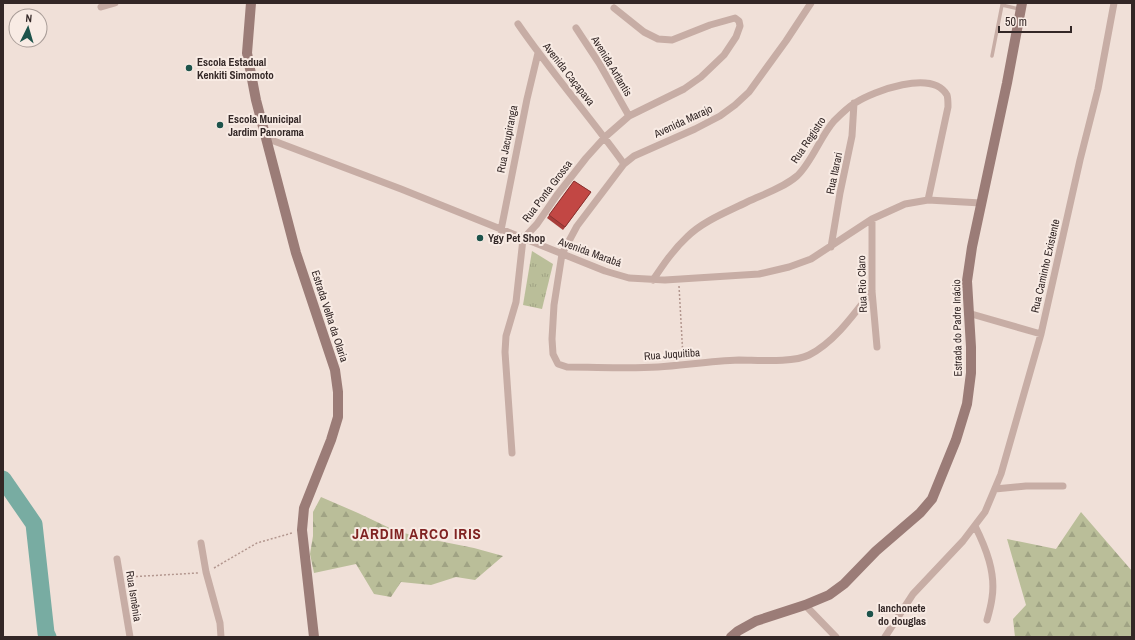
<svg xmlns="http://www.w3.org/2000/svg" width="1135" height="640" font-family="'Archivo Narrow',sans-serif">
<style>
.grass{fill:url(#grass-tufts)}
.forest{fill:url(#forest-firs)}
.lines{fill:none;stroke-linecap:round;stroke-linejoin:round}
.river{stroke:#78aca2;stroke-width:17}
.path{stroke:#b3978f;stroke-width:1.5;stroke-dasharray:2 2;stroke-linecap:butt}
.lane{stroke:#c7ada5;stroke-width:3.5}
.street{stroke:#c7ada5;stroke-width:7}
.secondary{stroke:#9b7c77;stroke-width:10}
.wall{fill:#a73d3a}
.building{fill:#c24744;stroke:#883230}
.poi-dot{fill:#1d534b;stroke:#f8ebe4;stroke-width:1.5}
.labels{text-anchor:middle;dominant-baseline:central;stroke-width:4;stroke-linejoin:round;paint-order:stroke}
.poi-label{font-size:11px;font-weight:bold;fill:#332726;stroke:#f8ebe4;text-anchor:start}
.street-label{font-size:11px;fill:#332726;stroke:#f8ebe4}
.district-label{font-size:15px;font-weight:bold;letter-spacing:1px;fill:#802322;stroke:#f8ebe4}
</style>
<defs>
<pattern id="grass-tufts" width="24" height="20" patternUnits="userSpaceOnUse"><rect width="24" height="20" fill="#babe99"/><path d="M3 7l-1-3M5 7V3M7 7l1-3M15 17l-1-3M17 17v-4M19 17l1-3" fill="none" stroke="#a0a384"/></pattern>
<pattern id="forest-firs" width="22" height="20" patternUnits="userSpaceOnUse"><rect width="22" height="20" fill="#babe99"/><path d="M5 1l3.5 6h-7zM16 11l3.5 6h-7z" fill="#a0a384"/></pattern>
</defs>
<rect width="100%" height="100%" fill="#f0e0d8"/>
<path class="grass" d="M532,251L553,264L542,309L523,305Z"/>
<path class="forest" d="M321,497L358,513L396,531L424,538L474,548L503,556L475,580L456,577L431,585L401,582L391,597L374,594L356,564L314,573L310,554L313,536V512Z
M1081,512L1132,571V637H1015L1013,619L1026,605L1007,539L1056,549Z"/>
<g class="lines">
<path class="river" d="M3,479L34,524L46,633L48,637"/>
<path class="path" d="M679,286L683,357
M214,568L257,543L292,533
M128,577L198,573"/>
<path class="lane" d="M1002,3V5L1019,9
M992,56L1002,5"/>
<path class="street" d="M811,3L786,41L749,92L735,105L720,116L695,129L634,156L624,164L577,226L562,254L554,305L552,339L553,354L558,364L567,367C597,367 628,369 658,367C685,365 712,361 739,360C757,360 793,363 809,355C834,343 855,313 872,291
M101,7L115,3
M518,24C551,72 590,117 624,164
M576,28L599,63L629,116
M266,138L401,189L605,271L629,278L665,280L759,274L789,267L811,259L872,219L905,204L928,200L981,203
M872,219V291L877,347
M501,230L527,99L538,53
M831,247L840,193L852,136L854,103
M653,280C663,265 673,250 687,237C703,221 727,212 747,202C764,194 783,188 797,176C812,162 820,137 834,121C840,115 848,107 855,103C874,91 932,69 947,95C948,98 948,104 948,107L928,200
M968,313L1041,334
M512,453L505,352L506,336L516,302L523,239L537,224L557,195L586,158L605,137L629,116L684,89L701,77L724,55L736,37L740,26L739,21L735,18L710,25L672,40L658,39L644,32L614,8
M995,489L1026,486H1063
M975,526C986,548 996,573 992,598C991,606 989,613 987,620
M201,543L206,572L220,623L221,637
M117,559L130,637
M805,605L836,637
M885,637L913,594L963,541L985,512L1001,474L1041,334L1080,160L1098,89L1114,3"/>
<path class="secondary" d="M251,3L247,53L256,100L296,253L335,370L338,392V417L331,440L304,508L302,530L314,637
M731,637L738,631L756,621L805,605L829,595L844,584L876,551L920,513L932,499L956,440L967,404L971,373V347L967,281L972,247L1007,83L1022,3"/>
</g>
<path class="wall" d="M574,181L591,192L563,230L547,218Z"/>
<path class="building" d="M574,181L591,192L565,227L549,215Z"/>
<g class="poi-dot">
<circle cx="189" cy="68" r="4"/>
<circle cx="220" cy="125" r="4"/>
<circle cx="480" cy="238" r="4"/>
<circle cx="870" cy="614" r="4"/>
</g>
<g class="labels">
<g class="poi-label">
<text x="197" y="62">Escola Estadual<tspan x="197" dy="13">Kenkiti Simomoto</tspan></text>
<text x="228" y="119">Escola Municipal<tspan x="228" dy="13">Jardim Panorama</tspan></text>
<text x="488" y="238">Ygy Pet Shop</text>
<text x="878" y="608">lanchonete<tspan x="878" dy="13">do douglas</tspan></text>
</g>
<g class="street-label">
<text transform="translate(612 66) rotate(59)">Avenida Artlantis</text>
<text transform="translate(569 74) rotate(52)">Avenida Caçapava</text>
<text transform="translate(683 121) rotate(-25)">Avenida Marajo</text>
<text transform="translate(507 139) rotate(-79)">Rua Jacupiranga</text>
<text transform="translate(808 140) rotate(-56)">Rua Registro</text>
<text transform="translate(834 173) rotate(-78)">Rua Itarari</text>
<text transform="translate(547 191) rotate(-53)">Rua Ponta Grossa</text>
<text transform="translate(590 252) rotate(20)">Avenida Marabá</text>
<text transform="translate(1045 266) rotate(-77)">Rua Caminho Existente</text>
<text transform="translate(862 284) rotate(-92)">Rua Rio Claro</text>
<text transform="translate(330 316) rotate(72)">Estrada Velha da Olaria</text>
<text transform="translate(957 328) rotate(-91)">Estrada do Padre Inácio</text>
<text transform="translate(672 354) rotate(-4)">Rua Juquitiba</text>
<text transform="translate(134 596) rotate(81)">Rua Ismênia</text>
</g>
<g class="district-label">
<text x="417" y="533">JARDIM ARCO IRIS</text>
</g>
</g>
<rect width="1135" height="640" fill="none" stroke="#332726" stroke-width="8"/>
<g transform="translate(28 28) rotate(5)"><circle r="19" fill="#f8ebe4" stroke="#a99d98"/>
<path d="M0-3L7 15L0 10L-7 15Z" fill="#1d534b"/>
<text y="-6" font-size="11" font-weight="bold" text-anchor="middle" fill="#332726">N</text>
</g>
<path d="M999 26v6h72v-6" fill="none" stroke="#332726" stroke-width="2"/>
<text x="1005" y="26" font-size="12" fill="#332726" stroke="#f8ebe4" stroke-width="3" paint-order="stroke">50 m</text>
</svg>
